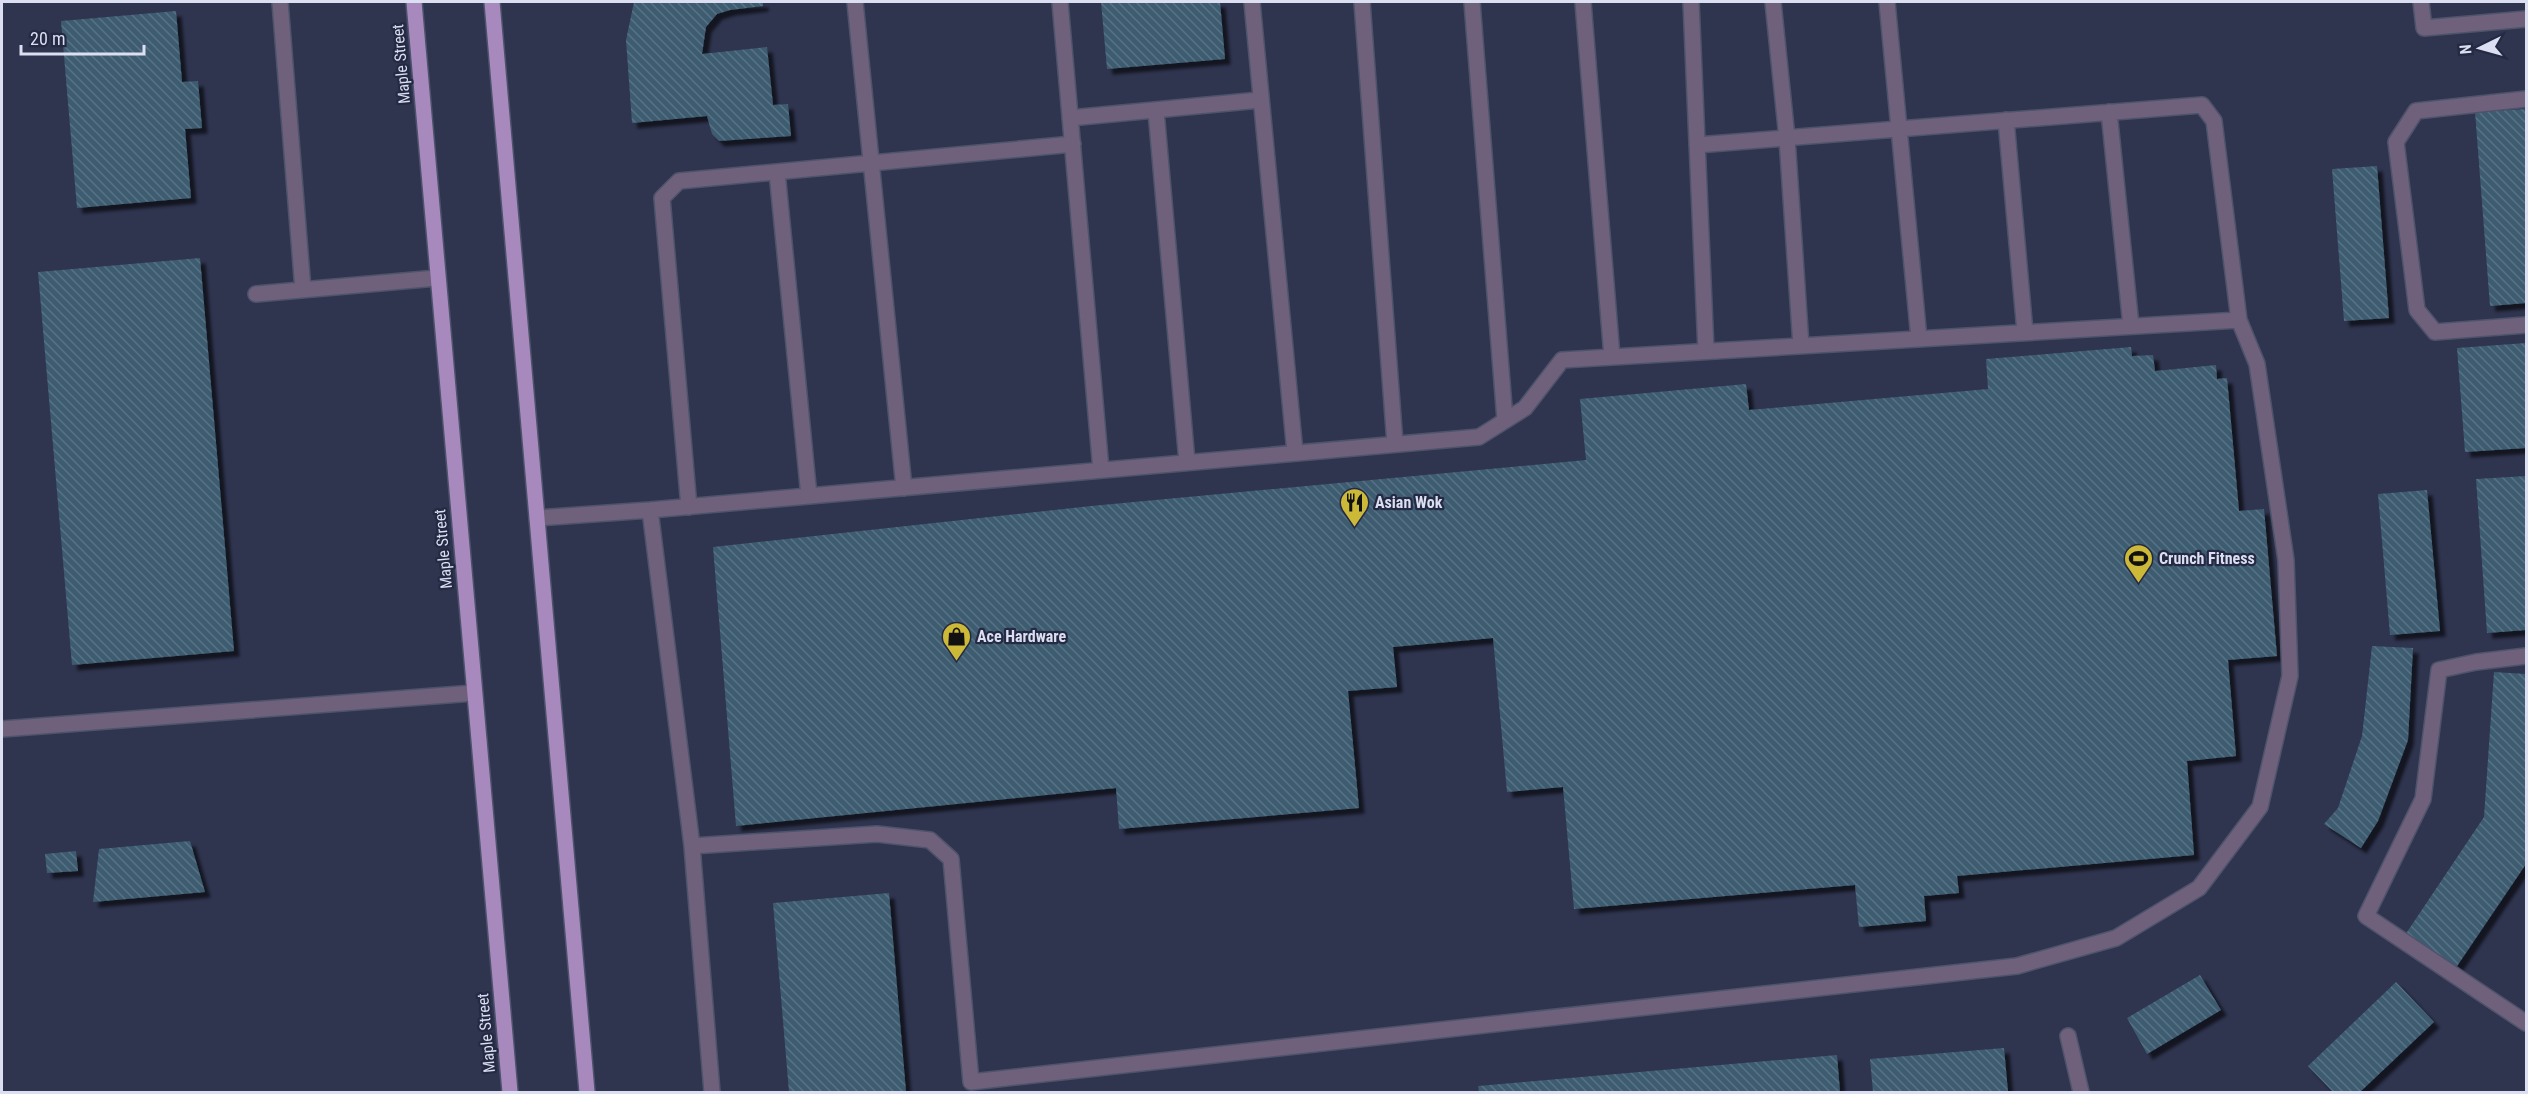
<svg xmlns="http://www.w3.org/2000/svg" width="2528" height="1094" font-family="'Roboto Condensed',sans-serif">
<style>
.building{fill:url(#building-back-hatch);filter:url(#shadow)}
.lines{fill:none;stroke-linecap:round;stroke-linejoin:round}
.minor-casing{stroke:#4e536c;stroke-width:18}
.major-casing{stroke:#4e536c;stroke-width:18}
.minor{stroke:#6f617b;stroke-width:15}
.major{stroke:#a789be;stroke-width:15}
.labels{text-anchor:middle;dominant-baseline:central;stroke-width:4.5;stroke-linejoin:round;paint-order:stroke}
.street-label{font-size:16px;fill:#dbdff1;stroke:#252a44}
.poi-label{font-size:16px;font-weight:bold;fill:#dbdff1;stroke:#252a44;text-anchor:start}
</style>
<defs>
<pattern id="building-back-hatch" width="6" height="6" patternUnits="userSpaceOnUse" patternTransform="scale(1.5)"><rect width="6" height="6" fill="#3e5b70"/><path d="M-1 5l2 2M0 0l6 6M5-1l2 2" fill="none" stroke="#597285"/></pattern>
<filter id="shadow"><feDropShadow dx="5.5" dy="5.5" stdDeviation="1.5" flood-color="#0009"/></filter>
</defs>
<rect width="100%" height="100%" fill="#2f344f"/>
<path class="building" d="M634,2H763V6L730,10L717,14L706,27L702,54L767,47L773,105L788,104L791,136L719,141L712,134L707,116L632,123L626,40Z
M1101,2H1220L1225,59L1107,69Z
M176,11L182,82L198,81L202,128L185,129L191,198L77,208L61,21Z
M2526,109V303L2490,306L2475,112Z
M2377,166L2389,318L2344,321L2332,169Z
M200,258L234,651L72,665L38,272Z
M2526,343V448L2465,452L2457,348Z
M2131,347L2132,356L2153,355L2155,371L2216,365L2217,379L2227,378L2239,511L2264,509L2277,656L2228,660L2236,756L2187,761L2194,855L1957,876L1959,893L1924,896L1926,921L1859,927L1855,885L1574,909L1563,787L1507,792L1493,638L1393,647L1397,687L1348,691L1359,808L1119,829L1116,788L736,826L713,547L1091,506L1586,460L1580,399L1746,384L1749,410L1988,389L1986,359Z
M2526,476V630L2487,633L2476,479Z
M2427,490L2440,631L2390,635L2378,494Z
M2372,646L2413,648L2408,740L2378,821L2361,848L2324,824L2338,808L2362,736Z
M2494,672L2526,674V864L2453,972L2403,938L2484,817Z
M190,841L205,892L93,902L99,849Z
M76,851L78,871L47,873L45,854Z
M889,893L906,1092H789L773,903Z
M2200,975L2221,1010L2147,1054L2127,1018Z
M2396,982L2434,1022L2360,1092H2333L2308,1066Z
M2004,1048L2008,1092H1873L1870,1059Z
M1837,1055L1840,1092H1479L1478,1086Z"/>
<g class="lines">
<defs>
<path id="minor" d="M280,2L303,290
M855,2L904,488
M1060,2L1101,470
M1252,2L1295,453
M1362,2L1395,444
M1472,2L1505,420
M1583,2L1612,357
M1691,2L1706,351
M1773,2L1787,138L1801,346
M1887,2L1919,339
M2421,2L2424,28L2526,19
M2526,99L2416,111L2396,142L2417,310L2435,332L2526,325
M1156,111L1187,462
M2109,112L2131,326
M1070,118L1260,100
M2006,120L2025,332
M1697,145L2202,105L2214,121L2239,320
M777,172L809,496
M256,294L437,278
M689,507L662,198L679,181L1073,144
M650,510L1479,437L1525,408L1562,360L2239,320L2257,364L2286,560L2290,676L2260,807L2199,888L2116,938L2017,966L971,1082L951,859L930,840L877,834L692,846
M537,518L650,510L692,846L712,1092
M2526,656L2476,662L2439,670L2423,799L2366,916L2526,1023
M2,729L474,693
M2068,1036L2081,1092"/>
<path id="major" d="M414,2L510,1092
M492,2L587,1092"/>
</defs>
<use href="#minor" class="minor-casing"/>
<use href="#major" class="major-casing"/>
<use href="#minor" class="minor"/>
<use href="#major" class="major"/>
</g>
<defs>
<symbol id="restaurant-pin" viewBox="-11 -11 22 30"><path d="M0 17L-7.5 6A9.5 9.5 0 1 1 7.5 6Z" fill="#ccb938" stroke="#252a44"/><path d="M-5-6h1v4h1v-4h1v4h1v-4h1v5L-1.5 .5V6h-2V.5L-5-1ZM5-6V6H3V1.5H1.5Q1.5-4 5-6Z" fill="#111"/></symbol>
<symbol id="stadium-pin" viewBox="-11 -11 22 30"><path d="M0 17L-7.5 6A9.5 9.5 0 1 1 7.5 6Z" fill="#ccb938" stroke="#252a44"/><path d="M0-5a6.5 5 0 1 0 0 10a6.5 5 0 1 0 0-10ZM-3.5-1.8h7v3.6h-7Z" fill="#111"/></symbol>
<symbol id="shop-pin" viewBox="-11 -11 22 30"><path d="M0 17L-7.5 6A9.5 9.5 0 1 1 7.5 6Z" fill="#ccb938" stroke="#252a44"/><path d="M-5-2.5h2.3a2.7 3.5 0 0 1 5.4 0H5L5.5 6h-11ZM-1.5-2.5h3a1.5 2.3 0 0 0-3 0Z" fill="#111"/></symbol>
</defs>
<g fill-rule="evenodd">
<use href="#restaurant-pin" x="1338" y="486" width="33" height="45"/>
<use href="#stadium-pin" x="2122" y="542" width="33" height="45"/>
<use href="#shop-pin" x="940" y="620" width="33" height="45"/>
</g>
<g class="labels">
<g class="street-label">
<text transform="translate(401 64) rotate(-95)">Maple Street</text>
<text transform="translate(443 549) rotate(-95)">Maple Street</text>
<text transform="translate(486 1033) rotate(-95)">Maple Street</text>
</g>
<g class="poi-label">
<text x="1375" y="502">Asian Wok</text>
<text x="2159" y="558">Crunch Fitness</text>
<text x="977" y="636">Ace Hardware</text>
</g>
</g>
<rect width="2528" height="1094" fill="none" stroke="#dbdff1" stroke-width="6"/>
<g transform="translate(2480 48) rotate(265)" stroke="#252a44" stroke-width="4.5" paint-order="stroke">
<path d="M0-4.5L10 22L0 15L-10 22Z" fill="#dbdff1"/>
<text y="-9" font-size="16" font-weight="bold" text-anchor="middle" fill="#dbdff1">N</text>
</g>
<path d="M21 45v9h123v-9" fill="none" stroke="#dbdff1" stroke-width="3"/>
<text x="30" y="45" font-size="18" fill="#dbdff1" stroke="#252a44" stroke-width="4.5" paint-order="stroke">20 m</text>
</svg>
